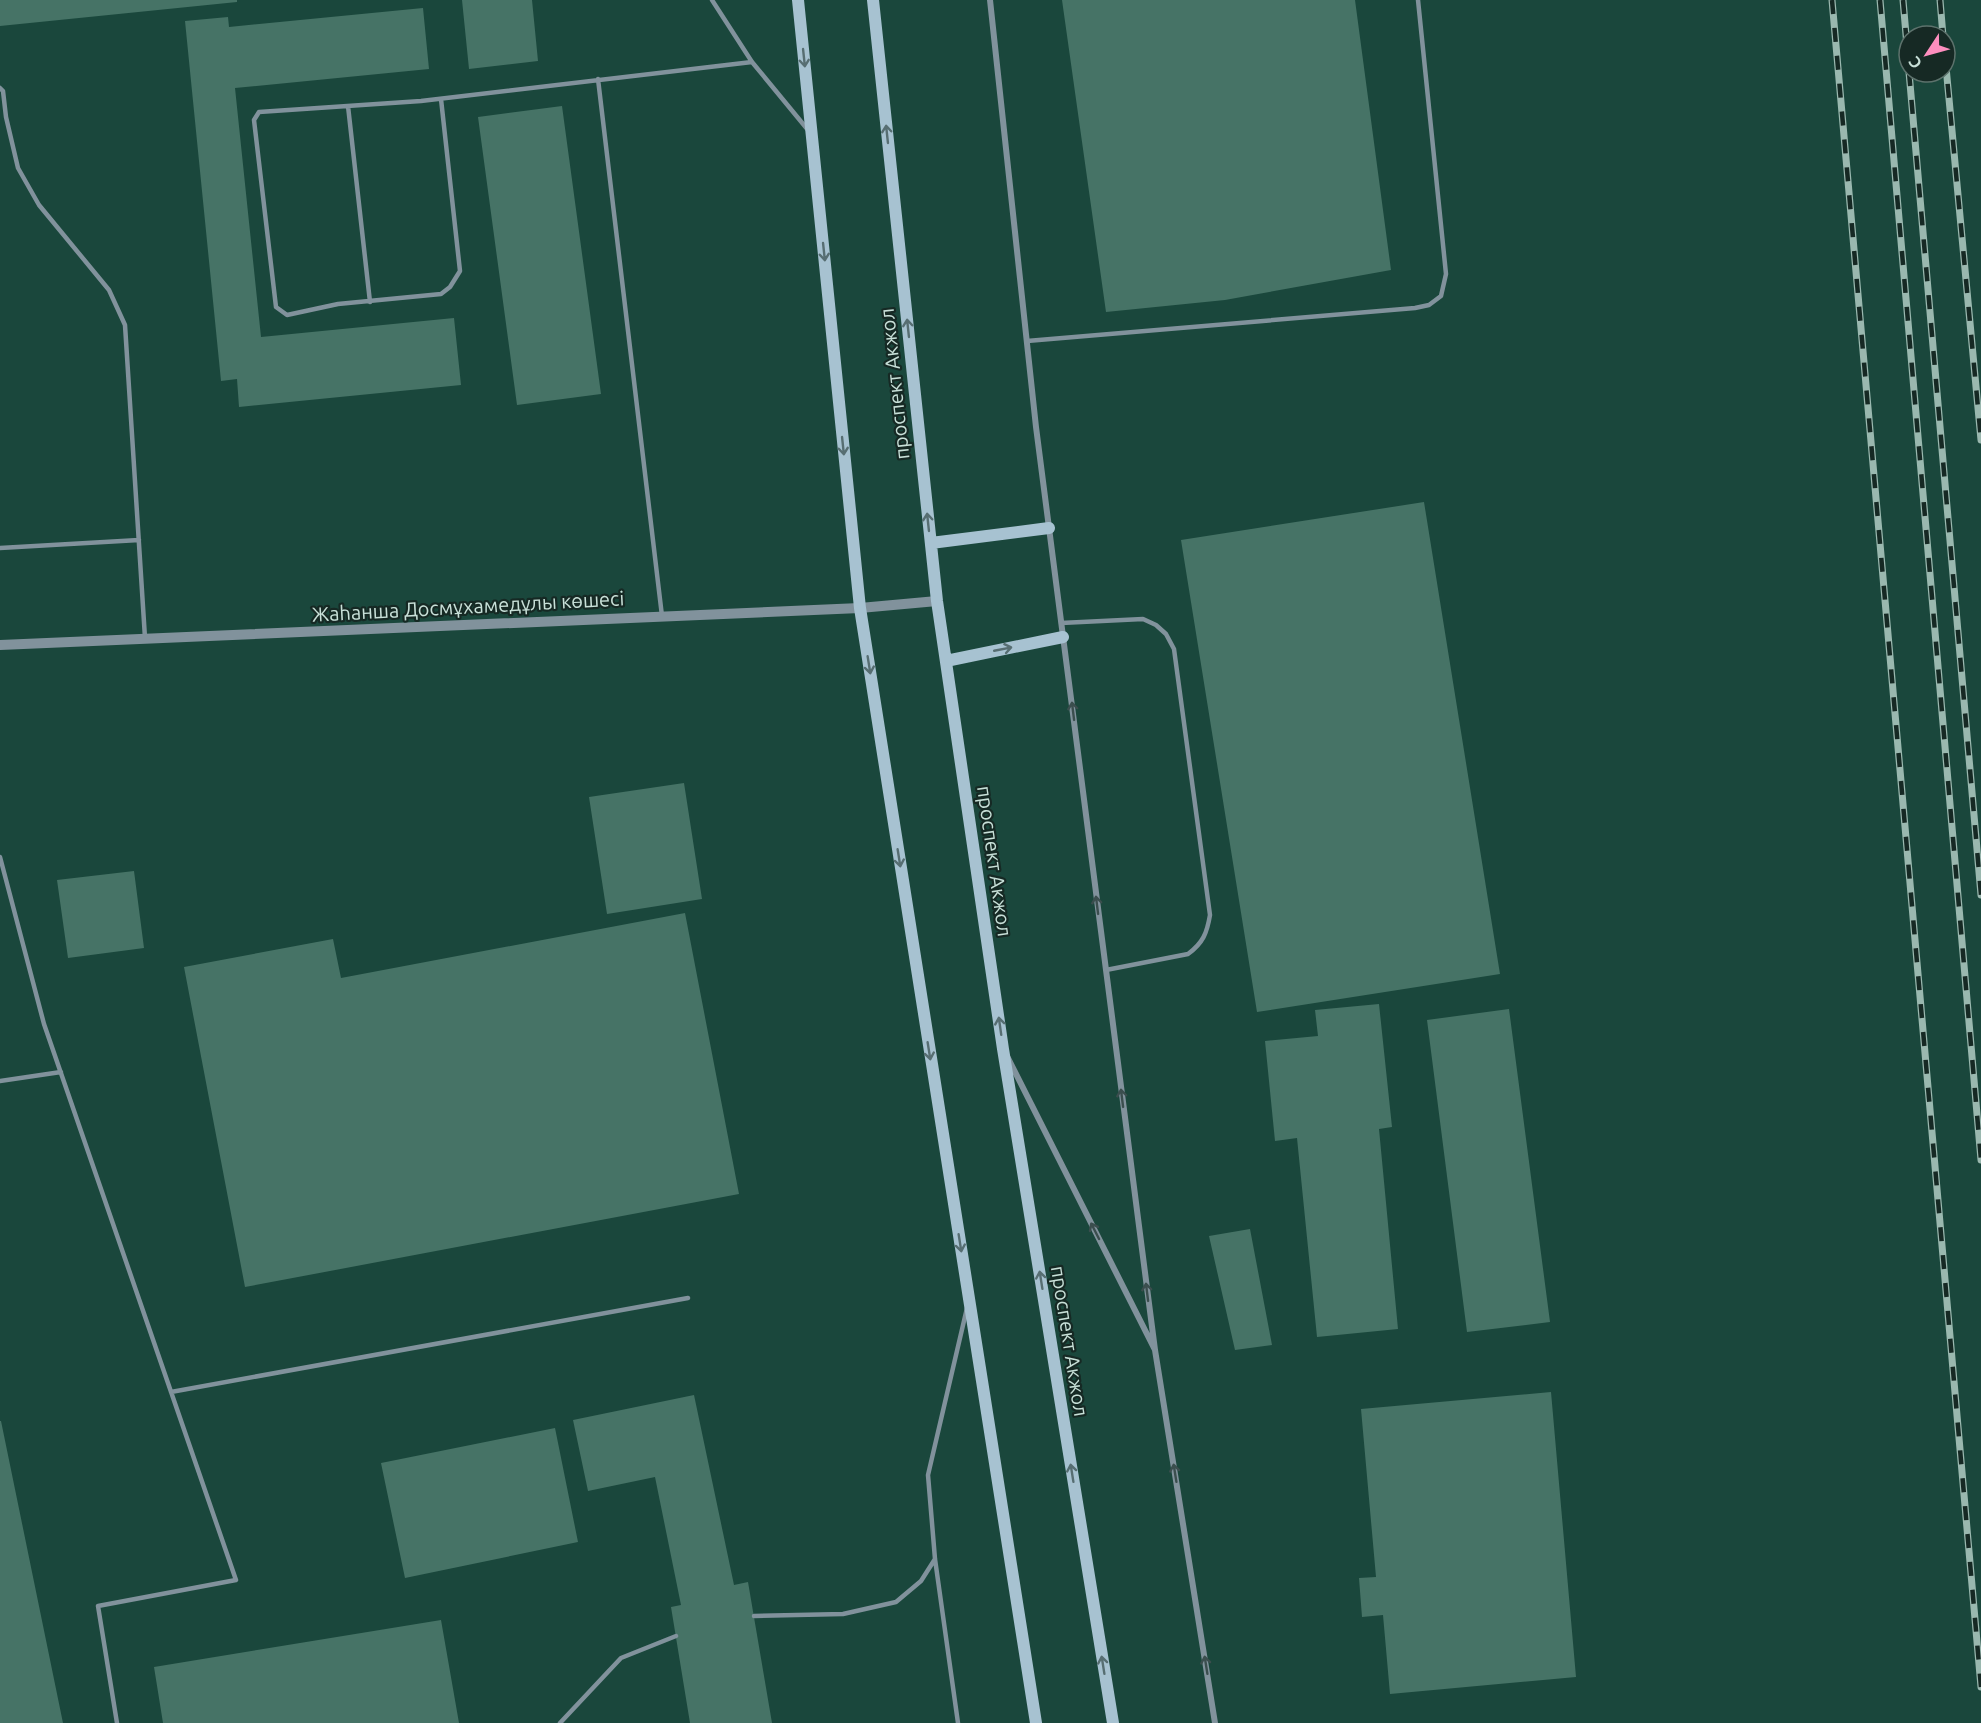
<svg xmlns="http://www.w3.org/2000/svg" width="1981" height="1723" font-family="Ubuntu,sans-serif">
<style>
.building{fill:#467366}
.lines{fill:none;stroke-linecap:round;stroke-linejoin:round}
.service{stroke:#81929c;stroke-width:4.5}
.minor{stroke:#81929c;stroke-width:6}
.tertiary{stroke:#81929c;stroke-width:10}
.secondary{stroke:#a7c2d1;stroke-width:12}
.rail-casing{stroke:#9ab8af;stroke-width:7}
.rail{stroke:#162924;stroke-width:4.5;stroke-dasharray:14;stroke-linecap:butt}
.oneway{stroke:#576e72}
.oneway2{stroke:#3b4e4e}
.labels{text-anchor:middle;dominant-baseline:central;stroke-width:4.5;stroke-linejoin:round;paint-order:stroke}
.street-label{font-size:20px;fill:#c8e0d8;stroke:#162924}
</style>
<rect width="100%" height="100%" fill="#1a473c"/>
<path class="building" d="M0,0H237V2L0,26Z
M462,0H532L538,61L469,69Z
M1062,0H1355L1391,270L1225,300L1106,312Z
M423,8L429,69L235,88L261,337L454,318L461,385L239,407L237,379L221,381L185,21L228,17L229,27Z
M562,106L601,394L517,405L478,117Z
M1424,502L1500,974L1257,1012L1181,540Z
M684,783L702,899L607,914L589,797Z
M134,871L144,948L68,958L57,880Z
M685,913L739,1194L245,1287L184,967L333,939L341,978Z
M1379,1004L1392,1127L1379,1129L1398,1329L1317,1337L1297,1138L1275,1141L1265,1041L1318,1036L1315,1010Z
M1509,1009L1550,1322L1467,1332L1427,1020Z
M1250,1229L1272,1345L1235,1350L1209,1236Z
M1551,1392L1576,1677L1390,1694L1383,1615L1362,1617L1359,1578L1376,1577L1361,1409Z
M694,1395L734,1585L748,1582L772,1723H690L671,1607L681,1605L655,1477L588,1491L573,1420Z
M0,1421H1L63,1723H0Z
M555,1428L578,1542L405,1578L381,1463Z
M441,1620L459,1723H163L154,1667Z"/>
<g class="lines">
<path class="service" d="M712,0L752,62L808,130
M598,79L662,616
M0,88L3,91L6,117L18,168L39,205L109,290L125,325L145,638
M441,99L460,271L450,287L441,294L338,304L287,315L276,307L254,120L259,112L421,101L752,62
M348,106L370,302
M1027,341L1415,308L1429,305L1441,296L1446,274L1418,0
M0,548L139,540
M1061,623L1143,619L1156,625L1166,634L1174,649L1210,915C1207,933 1203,943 1188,954L1106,970
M0,857L44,1024L236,1580L98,1606L117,1723
M0,1081L61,1072
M171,1392L688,1298
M754,1616L843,1614L896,1602L921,1581L935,1559
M560,1723L621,1658L676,1636
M958,1723L935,1559L928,1475L967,1308"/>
<path class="minor" d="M990,0L1036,427L1155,1350
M1008,1058L1155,1350L1215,1723"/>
<path class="tertiary" d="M0,645L860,608L937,601"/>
<path class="secondary" d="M798,0L860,608L1036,1723
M873,0L937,601L1003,1049L1113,1723
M931,543L1049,528
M946,661L1063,637"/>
<defs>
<path id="rail" d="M1832,0L1981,1687
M1880,0L1981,1160
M1903,0L1909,69
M1940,0L1943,36
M1945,56L1981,440
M1909,72L1981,895"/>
</defs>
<use href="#rail" class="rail-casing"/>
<use href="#rail" class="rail"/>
</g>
<defs><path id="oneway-shaft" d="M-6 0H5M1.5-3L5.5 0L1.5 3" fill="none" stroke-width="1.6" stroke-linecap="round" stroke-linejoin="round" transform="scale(1.5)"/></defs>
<g class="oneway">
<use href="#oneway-shaft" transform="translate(804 58) rotate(84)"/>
<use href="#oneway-shaft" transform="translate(887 134) rotate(-96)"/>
<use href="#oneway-shaft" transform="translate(824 252) rotate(84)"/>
<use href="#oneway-shaft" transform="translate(908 328) rotate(-96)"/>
<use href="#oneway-shaft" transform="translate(843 446) rotate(84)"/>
<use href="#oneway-shaft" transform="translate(928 522) rotate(-96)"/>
<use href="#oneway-shaft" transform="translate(1003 649) rotate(-11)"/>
<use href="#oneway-shaft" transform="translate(869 665) rotate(81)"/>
<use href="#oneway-shaft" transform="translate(899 858) rotate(81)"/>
<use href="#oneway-shaft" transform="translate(1000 1026) rotate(-98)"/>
<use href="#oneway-shaft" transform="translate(929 1051) rotate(81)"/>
<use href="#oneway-shaft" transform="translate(960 1243) rotate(81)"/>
<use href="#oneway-shaft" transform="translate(1041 1280) rotate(-99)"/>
<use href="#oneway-shaft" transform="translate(1072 1473) rotate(-99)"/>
<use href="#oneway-shaft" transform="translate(1103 1665) rotate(-99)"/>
</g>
<g class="oneway2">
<use href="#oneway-shaft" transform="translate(1073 711) rotate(-97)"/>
<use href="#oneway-shaft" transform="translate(1097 905) rotate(-97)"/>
<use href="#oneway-shaft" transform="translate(1122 1098) rotate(-97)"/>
<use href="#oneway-shaft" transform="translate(1095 1231) rotate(-117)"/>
<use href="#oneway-shaft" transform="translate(1147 1292) rotate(-97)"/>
<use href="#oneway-shaft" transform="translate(1175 1473) rotate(-99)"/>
<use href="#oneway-shaft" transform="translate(1206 1665) rotate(-99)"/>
</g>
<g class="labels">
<g class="street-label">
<text transform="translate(894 384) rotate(-96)">проспект Акжол</text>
<text transform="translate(468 606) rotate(-3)">Жаһанша Досмұхамедұлы көшесі</text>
<text transform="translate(995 861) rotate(82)">проспект Акжол</text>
<text transform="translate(1070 1341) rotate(81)">проспект Акжол</text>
</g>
</g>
<g transform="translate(1927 54) rotate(234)"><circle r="28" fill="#162924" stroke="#5d726c" stroke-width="1.5"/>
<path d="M0-4.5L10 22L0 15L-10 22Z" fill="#fd8ebe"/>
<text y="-9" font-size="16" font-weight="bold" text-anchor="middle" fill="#c8e0d8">С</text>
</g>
</svg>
